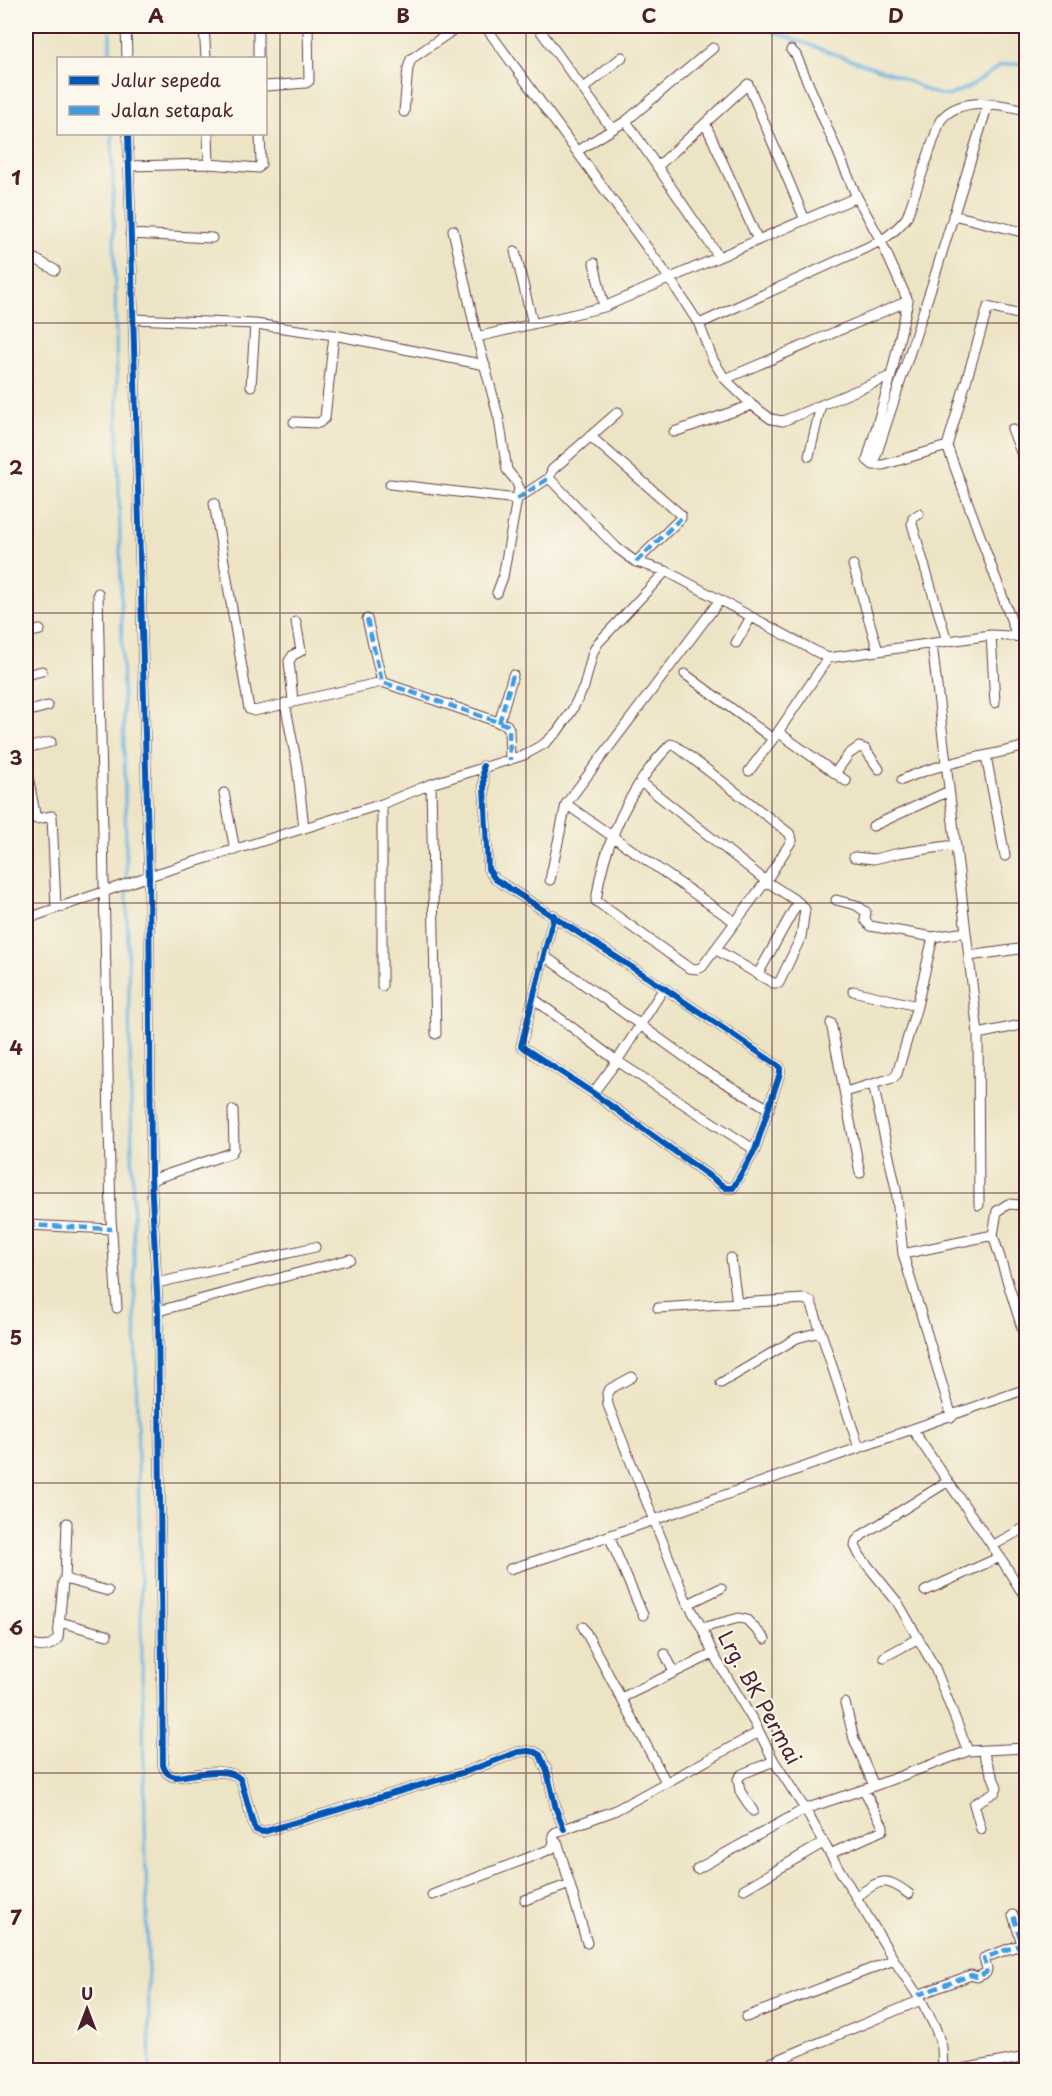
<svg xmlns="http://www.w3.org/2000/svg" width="1052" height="2096" font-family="'Playpen Sans',sans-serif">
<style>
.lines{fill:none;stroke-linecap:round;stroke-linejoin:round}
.stream{stroke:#68b1df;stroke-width:3}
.street-casing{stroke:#623d42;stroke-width:11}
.street{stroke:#fff;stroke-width:9}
.quiet{stroke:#409be1;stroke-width:4.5;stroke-dasharray:9 4.5;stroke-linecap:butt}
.cycleway-casing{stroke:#fbf7ec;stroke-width:10}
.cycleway{stroke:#0057b8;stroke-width:6}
.grid{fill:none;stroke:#4a1f2b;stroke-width:1.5;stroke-opacity:0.55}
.labels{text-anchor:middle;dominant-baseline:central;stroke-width:4.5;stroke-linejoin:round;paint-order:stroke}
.street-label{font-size:21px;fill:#4a1f2b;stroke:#fbf7ec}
.neatline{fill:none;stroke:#4a1f2b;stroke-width:2}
.grid-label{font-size:20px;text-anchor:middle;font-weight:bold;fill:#4a1f2b}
</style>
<rect width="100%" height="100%" fill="#fbf7ec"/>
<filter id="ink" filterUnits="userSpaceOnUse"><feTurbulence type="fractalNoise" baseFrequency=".0167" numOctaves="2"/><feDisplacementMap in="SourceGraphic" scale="12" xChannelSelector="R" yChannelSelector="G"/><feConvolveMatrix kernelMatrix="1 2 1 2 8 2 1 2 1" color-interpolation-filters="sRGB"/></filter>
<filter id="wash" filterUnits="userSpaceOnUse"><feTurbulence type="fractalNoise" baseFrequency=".008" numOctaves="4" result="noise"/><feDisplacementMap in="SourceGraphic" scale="24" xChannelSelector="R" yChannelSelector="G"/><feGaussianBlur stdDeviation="1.35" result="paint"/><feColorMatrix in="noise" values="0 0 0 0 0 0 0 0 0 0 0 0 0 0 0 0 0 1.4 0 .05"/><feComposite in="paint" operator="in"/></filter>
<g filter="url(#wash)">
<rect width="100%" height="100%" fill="#ece4c4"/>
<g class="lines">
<path class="stream" d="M110,26V58
M758,26L840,56L894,74L930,92L948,96L971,86L1001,65L1026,63
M112,134L150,2070"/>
</g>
</g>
<g filter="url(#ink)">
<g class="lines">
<defs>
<path id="street" d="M126,26L127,58
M204,26L206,58
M258,26V58
M485,26L670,279L699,324L713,360L725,379L752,405L771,419L783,421L891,376
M537,26L612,129
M791,50L796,55L857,197L881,241L908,301L891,376L867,460L873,465H883L947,446
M266,86L306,83L309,81L308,26
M583,89L622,57
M404,112L408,68L411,59L459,26
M626,121L719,257
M705,123L758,240
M128,134L149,876L151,1177L158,1311L163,1765C165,1772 168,1775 176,1777C194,1775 230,1765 241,1780L254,1827L256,1830L263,1832L468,1771L518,1752L528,1751L535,1752L540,1755L547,1771L556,1809L564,1829
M208,134L209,164
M577,151L626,121L713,48
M129,166L209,164L258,168L261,164L260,134
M657,167L748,84L805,220
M953,215L1026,233
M453,230L477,337
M130,234L212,238
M515,251L533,324
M26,254L55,270
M594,263L604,307
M1017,314L988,307L947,446L1017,636
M133,319L255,324L334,335L485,365
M699,324L881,241C891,234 900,227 907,217L940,121C959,95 1000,104 1026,110
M725,379L908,301
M251,386L255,324
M294,422L319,423L325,418L334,335
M1012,429L1026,465
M674,432L752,405
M590,436L681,515V518L636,562
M809,456L821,405
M873,465L932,285L988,104
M549,478L617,548L636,562L666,571L828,658L991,635L1026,637
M390,484L517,499L519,488L516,481L507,470L499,419L477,337L604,307L857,197
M214,503L249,709L254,711L382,682L507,725L509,729L510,760
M919,514L913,518L912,524L947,641
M853,565L878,651
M98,593L111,1218L117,1308
M497,593L503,577L517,499L549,478L552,470L618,412
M367,619L382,682
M26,633L40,630
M991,635L995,703
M736,643L751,617
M932,644L978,1034L1026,1024
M828,658L778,732L846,781
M685,674L773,739
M26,675L42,671
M293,701L289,661L293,655L301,651L296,622
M285,703L297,765L304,828
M26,712L48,706
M499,723L513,675
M671,744L676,746L789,833L792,840L766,881L702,967L697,969L689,968L596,901C603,845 630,785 671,744Z
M26,748L51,742
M986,756L1005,856
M26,765L36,819L52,816L56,908
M483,766L488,869L495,879L664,988L780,1067V1073L755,1150L733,1188H726L593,1093L521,1046L554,915
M749,771L776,735
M835,773L849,754L859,747L865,749L879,769
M902,780C941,762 985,757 1026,746
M641,782L766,881L798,902L805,909L801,937L779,983H773L715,949
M431,784L436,1034
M224,793L235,850
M382,804V986
M566,804L735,922
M873,826L949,791
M854,857L874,859L899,853L955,845
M550,880L566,804L720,600
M836,900L856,905L866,912L865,920L870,926L933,937
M26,919L149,876L382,804L431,784L524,755L544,744L557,732L571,712L584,687L593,652L598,643L666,571
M543,955L703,1070L769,1109
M969,956L1026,948
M758,974L798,902
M853,991L917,1006
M534,999L617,1061L755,1150
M831,1023L860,1173
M978,1034L979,1205
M873,1084L896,1189L903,1254L952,1417
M845,1092L893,1078L897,1074L917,1006L933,937L966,932
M593,1093L617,1061L664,988
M151,1180L231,1153L234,1148L233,1110
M26,1225L112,1229
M993,1235L997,1211L1008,1204L1021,1205
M903,1254L993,1235L1026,1341
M731,1258L737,1303
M157,1283L315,1247
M658,1308L804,1299L811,1302L859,1448
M158,1311L350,1259
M632,1377L610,1389L607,1393L608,1405L685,1598L702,1628L713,1654L754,1722L774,1761L805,1809L830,1854L894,1960L921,2000L935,2027L942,2047L943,2070
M721,1383L797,1338L820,1332
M912,1429L1000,1557L1020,1589L1026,1594
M947,1482L862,1535L856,1541L855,1546L860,1556L898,1603L935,1668L968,1751
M609,1536L643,1615
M992,1546L1026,1527
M510,1569L560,1553L1026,1389
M65,1579L67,1523
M925,1591L1000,1557
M688,1604L721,1588
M60,1622L107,1635
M583,1627L666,1782
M702,1628L739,1618L747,1620L765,1639
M26,1642C38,1648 49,1650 58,1638L63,1582L65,1579L108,1591
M665,1654L674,1672
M884,1657L917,1639
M621,1698L713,1654
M845,1703L854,1739L874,1786
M753,1811L740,1791L738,1779L742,1774L774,1761
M981,1829L974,1804L995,1792L997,1787L982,1750
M554,1840L558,1844L587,1943
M830,1854L883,1830V1826L864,1790
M697,1869L805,1809L874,1786L968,1751L1026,1748
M744,1889L823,1843
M432,1895L551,1849L554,1843L553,1835L556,1832L614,1811L759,1732
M856,1897C880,1880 884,1875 909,1894
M525,1900L570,1884
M918,1995L971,1975L977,1977L986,1973L987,1969L984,1958L1022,1944L1013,1915
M746,2017L894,1960
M754,2070L921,2000
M957,2070L1026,2057"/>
</defs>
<use href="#street" class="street-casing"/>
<use href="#street" class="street"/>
<path class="quiet" d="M517,499L549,478
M636,562L681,518
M367,619L382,682L507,725L509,729L510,760
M499,723L513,675
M26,1225L112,1229
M918,1995L971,1975L977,1977L986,1973L987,1969L984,1958L1022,1944L1013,1915"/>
<defs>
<path id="cycleway" d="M128,134L149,876L151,1177L158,1311L163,1765C165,1772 168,1775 176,1777C194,1775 230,1765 241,1780L254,1827L256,1830L263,1832L468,1771L518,1752L528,1751L535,1752L540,1755L547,1771L556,1809L564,1829
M483,766L488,869L495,879L664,988L780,1067V1073L755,1150L733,1188H726L593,1093L521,1046L554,915"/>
</defs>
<use href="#cycleway" class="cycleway-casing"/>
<use href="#cycleway" class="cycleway"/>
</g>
</g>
<path class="grid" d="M280,26V2070M526,26V2070M772,26V2070M26,323H1026M26,613H1026M26,903H1026M26,1193H1026M26,1483H1026M26,1773H1026"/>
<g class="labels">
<g class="street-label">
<text transform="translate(761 1697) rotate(61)">Lrg. BK Permai</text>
</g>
</g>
<rect width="1052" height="2096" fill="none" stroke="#fbf7ec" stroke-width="66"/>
<rect x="57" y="57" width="210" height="78" fill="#fbf7ec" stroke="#b4a19f" stroke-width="1.5"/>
<rect x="69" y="76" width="30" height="9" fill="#0057b8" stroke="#b4a19f" stroke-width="1.5"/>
<text x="111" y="87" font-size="18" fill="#4a1f2b">Jalur sepeda</text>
<rect x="69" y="106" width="30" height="9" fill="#409be1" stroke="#b4a19f" stroke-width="1.5"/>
<text x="111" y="117" font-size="18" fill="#4a1f2b">Jalan setapak</text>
<g transform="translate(87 2009)" stroke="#fbf7ec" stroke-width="4.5" paint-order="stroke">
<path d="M0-4.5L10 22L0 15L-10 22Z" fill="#4a1f2b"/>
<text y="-9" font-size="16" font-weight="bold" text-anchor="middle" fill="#4a1f2b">U</text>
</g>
<rect x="33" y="33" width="986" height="2030" class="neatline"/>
<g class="grid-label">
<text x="156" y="23">A</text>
<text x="403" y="23">B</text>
<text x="649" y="23">C</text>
<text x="896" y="23">D</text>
<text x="16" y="185">1</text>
<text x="16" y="475">2</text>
<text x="16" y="765">3</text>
<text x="16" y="1055">4</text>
<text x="16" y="1345">5</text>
<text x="16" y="1635">6</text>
<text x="16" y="1925">7</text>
</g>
</svg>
